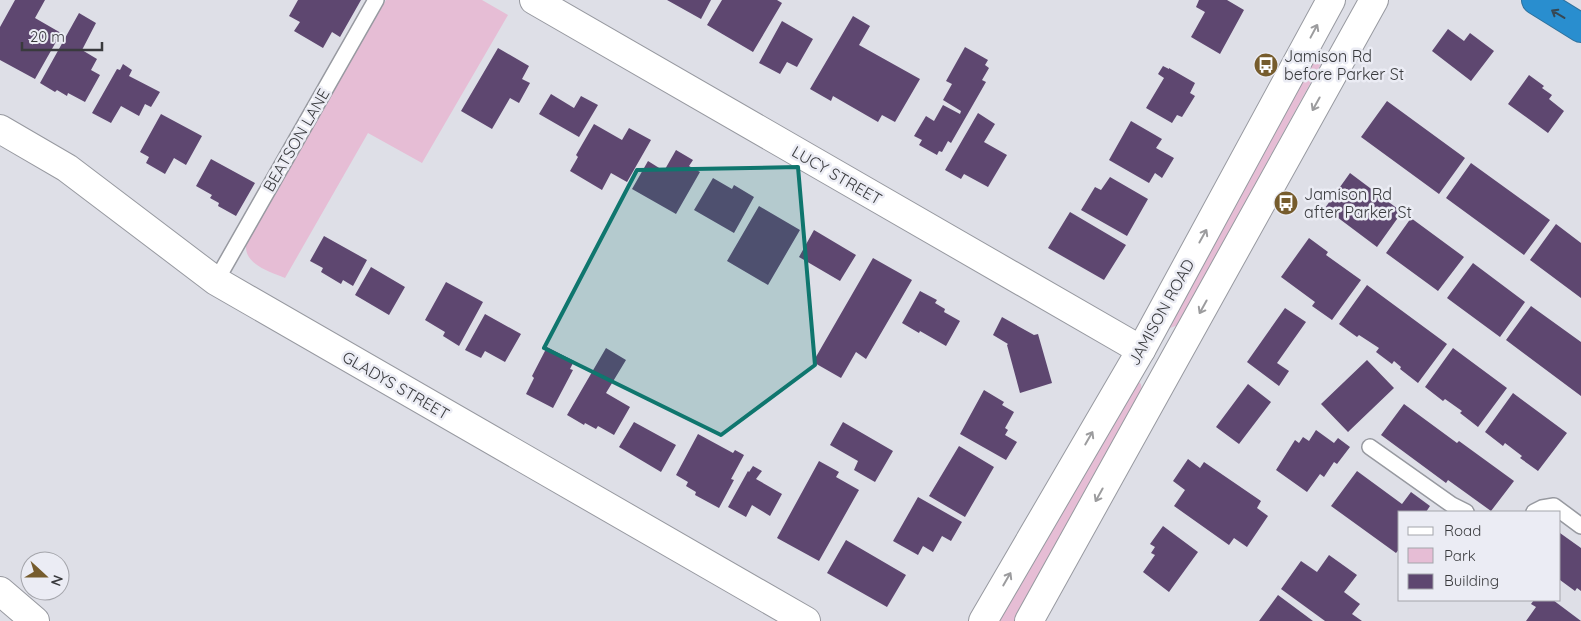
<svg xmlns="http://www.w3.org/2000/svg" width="1581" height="621" font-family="Quicksand,sans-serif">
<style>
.green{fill:#e6bdd5}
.building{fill:#5e4770}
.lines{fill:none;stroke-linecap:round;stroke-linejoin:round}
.lane-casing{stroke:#9799a0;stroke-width:18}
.street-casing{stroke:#9799a0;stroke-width:30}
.secondary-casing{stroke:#9799a0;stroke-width:30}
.highway-casing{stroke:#2f719c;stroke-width:30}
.lane{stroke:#fff;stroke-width:15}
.street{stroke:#fff;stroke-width:28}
.secondary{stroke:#fff;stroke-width:28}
.highway{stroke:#298ecf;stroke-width:28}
.oneway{stroke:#374753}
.oneway2{stroke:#9c9c9e}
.marked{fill:#0f766e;fill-opacity:0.2;stroke:#0f766e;stroke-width:4;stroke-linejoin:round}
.labels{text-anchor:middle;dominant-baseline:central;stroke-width:5;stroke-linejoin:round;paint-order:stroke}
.poi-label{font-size:16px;fill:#393a3d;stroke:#ebecf4;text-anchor:start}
.street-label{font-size:16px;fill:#393a3d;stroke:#ebecf4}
</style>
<rect width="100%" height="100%" fill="#dedfe7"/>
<path class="green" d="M386,0H482L508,15L422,163L368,133L285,278C271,272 245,265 246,246C247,242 249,238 251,234Z
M1316,58L1322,62L1178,325L1170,328L1164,325L1165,317Z
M1136,380L1141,384L1142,392L1015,621H991Z"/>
<path class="building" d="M15,0H45L35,18L61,33L35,79L0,60V27Z
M298,0H361L340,37L332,32L323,48L294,31L300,22L289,16Z
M667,0H711L701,19Z
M722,0H777L782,3L753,52L707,25Z
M1199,0H1227L1244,10L1220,54L1191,37L1205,12L1196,7Z
M79,13L96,23L82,50L97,59L91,70L100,75L85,102L68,93L67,96L57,90L55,92L40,83Z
M853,16L870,26L859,45L920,79L895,122L882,115L878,122L833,96L831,101L810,89Z
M782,21L813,39L797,67L787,62L780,74L759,63Z
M1448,29L1464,41L1470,33L1494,51L1471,81L1432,51Z
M965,47L988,60L985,65L989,68L982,80L986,82L951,143L948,141L942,152L939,151L937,155L919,145L922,140L914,136L926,116L934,121L943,105L960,114L961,111L943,100L952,84L946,81Z
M498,48L529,66L522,79L530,83L519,103L510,98L492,129L461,111Z
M123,64L132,70L129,76L160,92L151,107L145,104L139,116L121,106L111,123L92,113L117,69L120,70Z
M1163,66L1169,69V68L1195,83L1190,93L1195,96L1182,117L1177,115L1172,123L1146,108L1164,78L1158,74Z
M1529,75L1544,86L1542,88L1552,95L1549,99L1564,111L1548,133L1508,104Z
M551,94L574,108L581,96L598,105L579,137L539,114Z
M1387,101L1465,158L1439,194L1361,137Z
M978,113L995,124L984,142L1007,155L988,187L964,174L961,179L945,170Z
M161,114L202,136L186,165L174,158L165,174L146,163L149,157L140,152Z
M1131,121L1162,139L1156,148L1174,158L1162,178L1155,173L1149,183L1109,160Z
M594,124L622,140L629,128L651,140L627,182L611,173L602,190L570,171L578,157L576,155Z
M676,150L693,160L689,166L700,172L676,214L632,189L648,161L664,171Z
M211,159L255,183L236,216L218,206L219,203L210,198L212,195L196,186Z
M1471,163L1550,220L1524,255L1446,198Z
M1350,173L1402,212L1377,247L1325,208Z
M1110,177L1148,199L1127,236L1081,210L1095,187L1101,190Z
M713,178L732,189L734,185L754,197L734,233L694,210Z
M759,206L800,230L768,285L727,261Z
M1070,212L1126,245L1104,280L1048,248Z
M1411,218L1464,257L1438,291L1386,253Z
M1556,224L1581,243V298L1530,260Z
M814,230L856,255L840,281L799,257Z
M324,236L367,260L353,286L343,280L341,284L321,272L323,268L310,261Z
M1309,238L1328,252L1326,255L1361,280L1332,320L1312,306L1315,302L1281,277Z
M873,258L912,280L866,359L856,352L841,378L813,362Z
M1473,263L1525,302L1500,337L1447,298Z
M371,267L405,287L389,315L355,295Z
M446,282L483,302L459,346L443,336L445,332L425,320Z
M1367,285L1447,344L1418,383L1400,369L1401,367L1394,361L1392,364L1376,352L1379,348L1359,335L1357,337L1339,324Z
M920,291L937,300L935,303L945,309L944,312L960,321L946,346L920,331L919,333L902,323Z
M1531,306L1581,342V396L1506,340Z
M1285,308L1306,322L1277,363L1289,371L1279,386L1247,362Z
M485,314L521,334L505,362L485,351L481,358L465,350Z
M1002,317L1034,335L1038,334L1052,383L1020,393L1007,345L1008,344L993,335Z
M547,347L574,361L570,369L573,370L553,408L526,394L534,378L532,376Z
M606,348L626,360L606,393L630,407L614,435L598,426L596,429L585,423L584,425L567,415Z
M1453,348L1507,388L1478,427L1460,413L1462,411L1445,399L1443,401L1425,387Z
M1367,360L1394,388L1348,432L1321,404Z
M1248,384L1271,402L1239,444L1216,427Z
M984,390L1004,402L1002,405L1014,412L1005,428L1008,430L1005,435L1017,442L1006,460L960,434Z
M1513,393L1567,433L1538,471L1520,458L1522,456L1505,443L1503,446L1485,432Z
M1404,404L1457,443L1459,441L1514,481L1491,511L1448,480L1446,483L1381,435Z
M634,422L676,445L661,472L619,447Z
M843,422L893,451L875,482L854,470L858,461L830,445Z
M1316,430L1334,443L1338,438L1350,447L1337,464L1334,462L1324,477L1320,474L1307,492L1276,470L1295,440L1299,443L1303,437L1309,441Z
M698,434L733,453L735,450L744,455L731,479L734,480L719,508L695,495L696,492L686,486L688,482L676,475Z
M959,446L994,467L965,517L929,496Z
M1188,459L1200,468L1204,462L1261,501L1257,508L1268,516L1247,547L1234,538L1229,545L1174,506L1185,490L1173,481Z
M819,461L839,472L836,477L859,490L819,561L777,538Z
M753,466L762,471L756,479L782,494L770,516L752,505L746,517L728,507L748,471L749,472Z
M1357,471L1402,504L1411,492L1430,506L1426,512H1400V548L1396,553L1331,506Z
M918,497L962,522L951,541L942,536L933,552L923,546L918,555L893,541Z
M1163,526L1198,552L1169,592L1143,572L1155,555L1151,553L1155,547L1150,544Z
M1560,533L1581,548V591L1577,588L1575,591L1560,580Z
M846,540L906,575L887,607L827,573Z
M1329,555L1357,575L1344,592L1360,604L1352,614L1362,621H1325L1281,589L1301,561L1317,572Z
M1278,595L1313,621H1259Z
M1534,600H1553L1581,621H1526L1536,607L1531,604Z"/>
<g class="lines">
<defs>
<path id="lane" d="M216,281L376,0
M1370,447L1452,505L1466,512
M1534,512L1542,508L1554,506L1581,526"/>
<path id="street" d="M534,0L1141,350
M0,129L67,168L216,281L806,621
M0,591L35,621"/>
<path id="secondary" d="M983,621L1141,350L1331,0
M1029,621L1374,0"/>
<path id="highway" d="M1536,0L1581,28"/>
</defs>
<use href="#lane" class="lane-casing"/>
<use href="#street" class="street-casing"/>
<use href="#secondary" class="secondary-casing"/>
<use href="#highway" class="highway-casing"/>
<use href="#lane" class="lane"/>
<use href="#street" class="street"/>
<use href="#secondary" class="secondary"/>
<use href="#highway" class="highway"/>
</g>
<defs><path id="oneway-shaft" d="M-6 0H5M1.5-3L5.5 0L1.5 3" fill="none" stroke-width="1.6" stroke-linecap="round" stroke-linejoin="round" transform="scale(1.25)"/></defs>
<use class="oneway" href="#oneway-shaft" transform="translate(1558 14) rotate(-149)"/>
<g class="oneway2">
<use href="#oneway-shaft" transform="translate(1314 31) rotate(-62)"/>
<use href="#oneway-shaft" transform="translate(1316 104) rotate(119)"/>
<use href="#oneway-shaft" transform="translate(1203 236) rotate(-61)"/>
<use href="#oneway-shaft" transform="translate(1203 307) rotate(119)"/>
<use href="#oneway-shaft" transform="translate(1089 438) rotate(-60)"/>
<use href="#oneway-shaft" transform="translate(1099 495) rotate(119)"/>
<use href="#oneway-shaft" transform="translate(1007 579) rotate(-60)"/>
</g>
<path class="marked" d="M798,167L815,365L721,435L544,348L637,170Z"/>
<defs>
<symbol id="bus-disc" viewBox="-11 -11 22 22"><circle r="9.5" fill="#765c2d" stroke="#ebecf4"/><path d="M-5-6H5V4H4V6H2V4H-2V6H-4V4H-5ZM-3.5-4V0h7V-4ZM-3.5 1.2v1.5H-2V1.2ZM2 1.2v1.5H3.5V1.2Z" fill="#fff"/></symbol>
</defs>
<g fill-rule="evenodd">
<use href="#bus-disc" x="1252" y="51" width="28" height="28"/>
<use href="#bus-disc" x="1272" y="189" width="28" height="28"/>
</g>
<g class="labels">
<g class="poi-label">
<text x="1284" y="56">Jamison Rd<tspan x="1284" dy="18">before Parker St</tspan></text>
<text x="1304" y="194">Jamison Rd<tspan x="1304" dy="18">after Parker St</tspan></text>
</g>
<g class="street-label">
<text transform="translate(296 140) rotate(-60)">BEATSON LANE</text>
<text transform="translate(837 175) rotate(30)">LUCY STREET</text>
<text transform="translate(1161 312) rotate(-61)">JAMISON ROAD</text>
<text transform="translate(396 385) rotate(30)">GLADYS STREET</text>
</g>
</g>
<rect x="1398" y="511" width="162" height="90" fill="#ebecf4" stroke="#a4a5ab"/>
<rect x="1408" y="527" width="25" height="8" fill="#ffffff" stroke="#a4a5ab"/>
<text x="1444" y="536" font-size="15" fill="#393a3d">Road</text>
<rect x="1408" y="548" width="25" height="15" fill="#e6bdd5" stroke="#a4a5ab"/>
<text x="1444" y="561" font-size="15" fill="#393a3d">Park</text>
<rect x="1408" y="574" width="25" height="15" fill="#5e4770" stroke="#a4a5ab"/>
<text x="1444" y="586" font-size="15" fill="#393a3d">Building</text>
<g transform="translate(45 576) rotate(111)"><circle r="24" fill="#ebecf4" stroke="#a4a5ab"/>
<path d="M0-4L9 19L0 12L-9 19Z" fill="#765c2d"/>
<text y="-8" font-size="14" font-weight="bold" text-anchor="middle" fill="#393a3d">N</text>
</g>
<path d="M22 42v8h80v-8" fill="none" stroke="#393a3d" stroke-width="2.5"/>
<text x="30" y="42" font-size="15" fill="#393a3d" stroke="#ebecf4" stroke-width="4" paint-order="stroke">20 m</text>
</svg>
